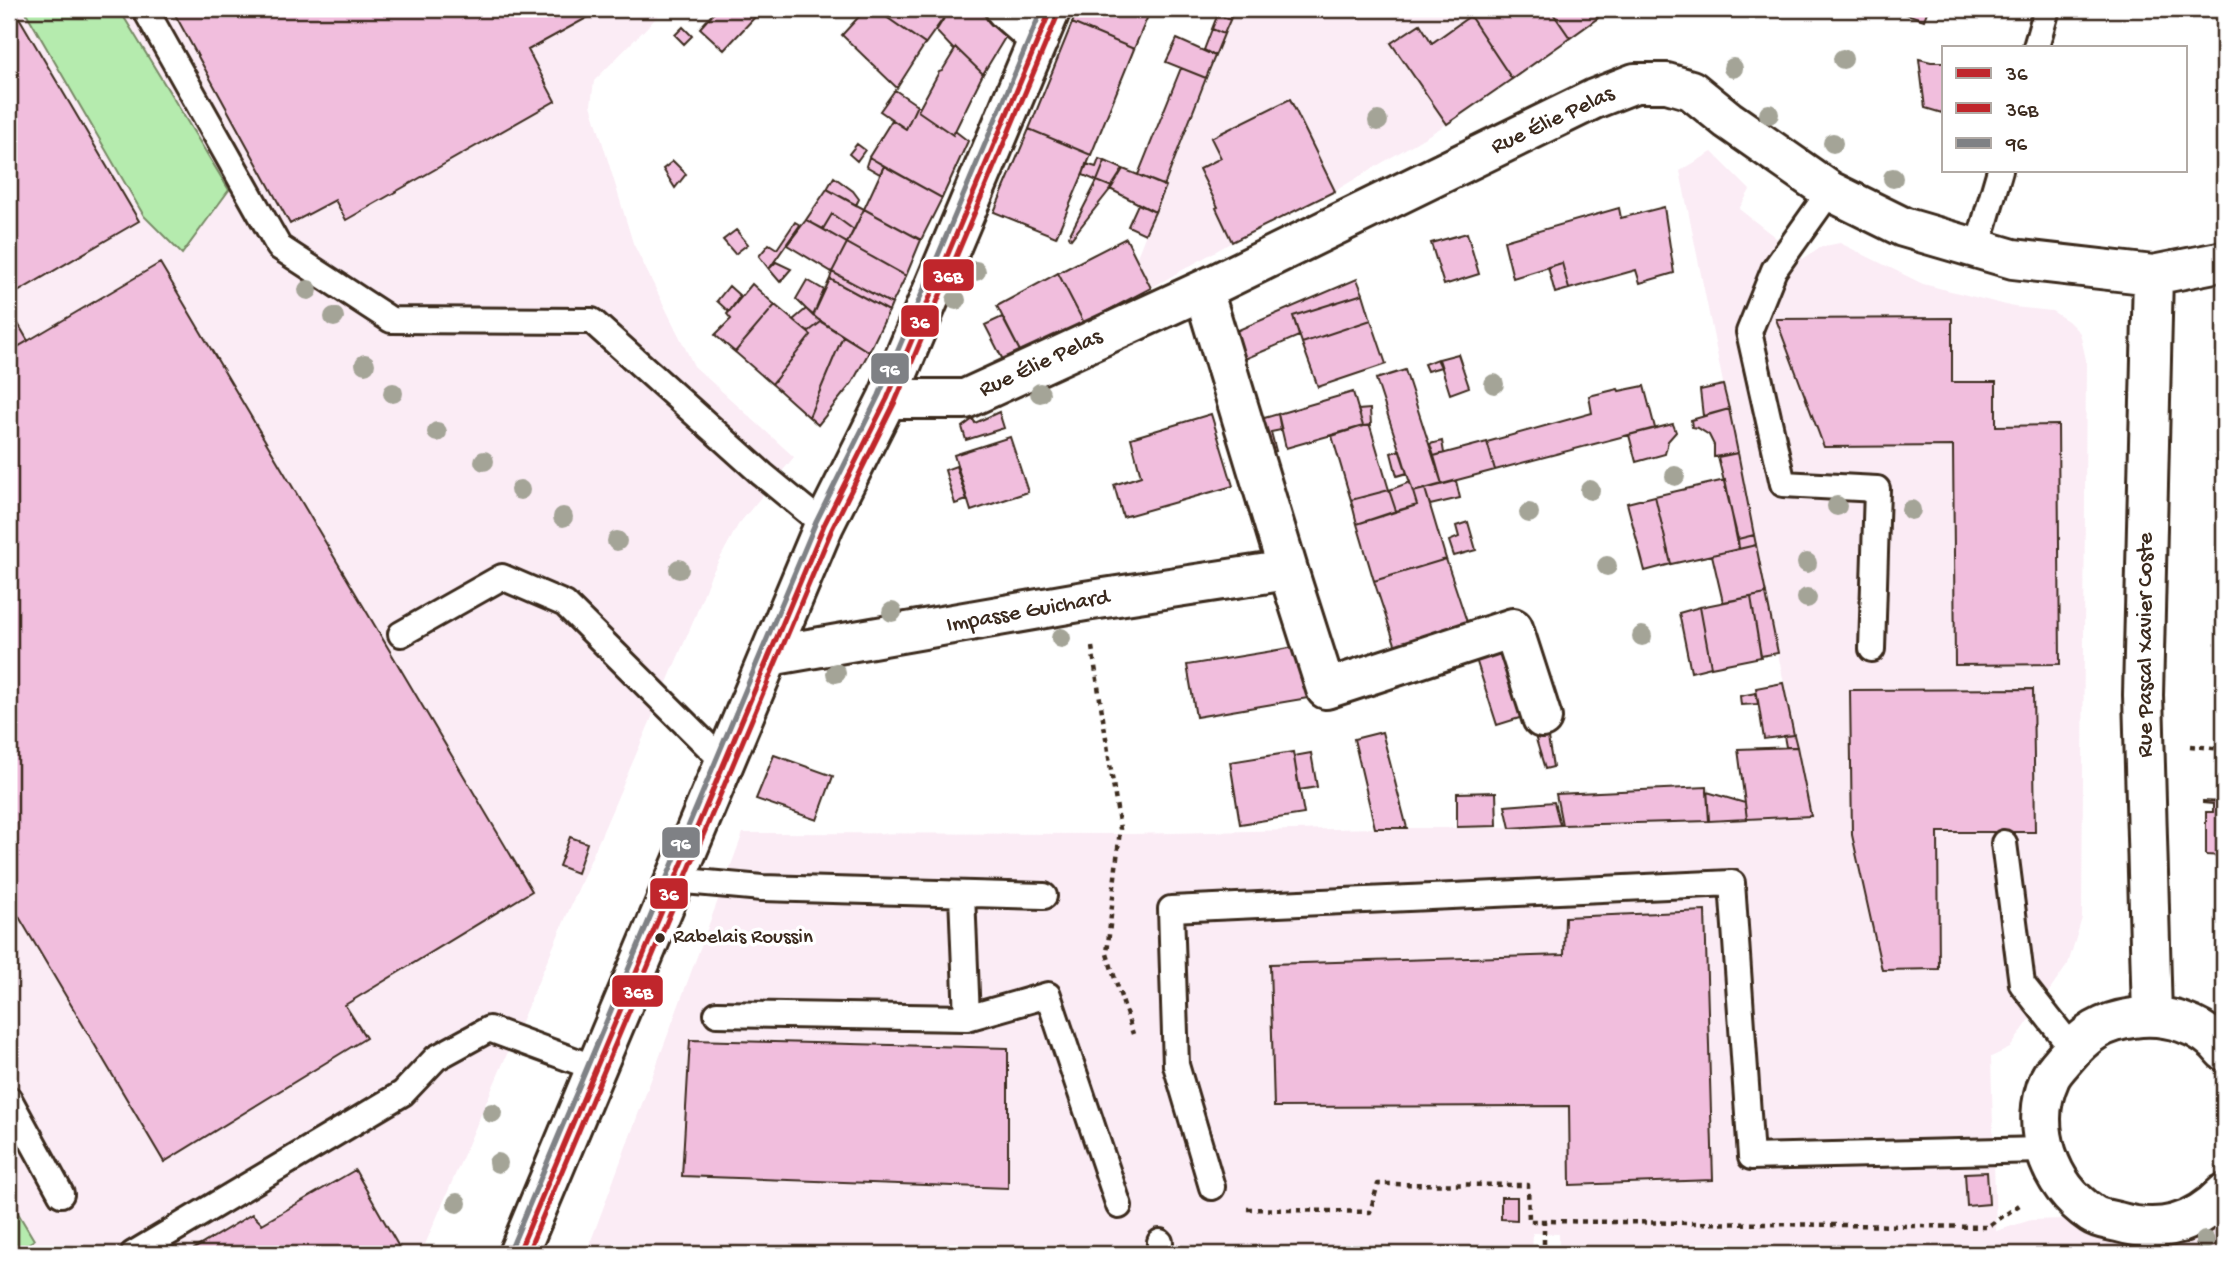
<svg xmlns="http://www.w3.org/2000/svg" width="2233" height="1263" font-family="'Gochi Hand',sans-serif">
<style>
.built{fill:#fbecf5}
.green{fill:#b5ebae;stroke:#788a66;stroke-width:2}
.building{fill:#f1bedd;stroke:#3b2a1e;stroke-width:2}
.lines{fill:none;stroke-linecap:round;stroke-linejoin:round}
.service-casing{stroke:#3b2a1e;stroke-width:30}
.minor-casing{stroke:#3b2a1e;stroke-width:44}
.path{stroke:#3b2a1e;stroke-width:4.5;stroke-dasharray:5 5;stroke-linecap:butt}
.service{stroke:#fff;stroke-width:24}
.minor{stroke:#fff;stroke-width:38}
.bus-1-casing{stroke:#fff;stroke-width:10}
.bus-2-casing{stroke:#fff;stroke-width:10}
.bus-3-casing{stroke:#fff;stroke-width:10}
.bus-1{stroke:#c0262c;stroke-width:5}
.bus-2{stroke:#c0262c;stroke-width:5}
.bus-3{stroke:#7f8185;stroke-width:5}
.tree{fill:#a4a497}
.bus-dot{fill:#3b2a1e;stroke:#fff;stroke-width:2.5}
.labels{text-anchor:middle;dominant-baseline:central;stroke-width:7;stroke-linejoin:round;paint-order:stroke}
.bus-label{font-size:21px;fill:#3b2a1e;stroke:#fff;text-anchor:start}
.street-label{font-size:23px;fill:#3b2a1e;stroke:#fff}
.line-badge{stroke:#fff;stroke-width:2.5}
.badge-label{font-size:19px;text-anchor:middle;font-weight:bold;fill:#fff}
</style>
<rect width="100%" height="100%" fill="#fff"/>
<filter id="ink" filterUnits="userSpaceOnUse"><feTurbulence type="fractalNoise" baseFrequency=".0143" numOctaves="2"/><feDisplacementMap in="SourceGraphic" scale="14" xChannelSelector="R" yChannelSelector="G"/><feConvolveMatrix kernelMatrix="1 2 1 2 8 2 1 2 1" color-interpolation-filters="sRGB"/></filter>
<g filter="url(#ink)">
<path class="built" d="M9,9H665L594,81L591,105L633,243L694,366L794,457L738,525L710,577L693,622L421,1254H9Z
M1235,9H1610L1447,124L1335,191L1232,242L1151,288L1136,259Z
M1712,152L1750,190L1739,209L1803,259L1820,247L1840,243L1923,284L2014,307L2052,311L2068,321L2080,333L2086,360L2082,918L2068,964L2010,1048L1991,1057L1996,1231L2031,1220L2064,1219L2106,1232L2174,1238L2224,1221V1254H1559V1234L1533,1233L1532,1254H586L743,833L1133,834L1375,828H1510L1811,816L1680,171Z"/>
<path class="green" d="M24,9H119L229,190L182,254L144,216Z
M9,1198L34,1240L13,1254H9Z"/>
<path class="building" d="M9,9H14L139,221L9,297Z
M172,9H603L528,50L555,101L346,220L335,200L290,224Z
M717,9H747L755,17L724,50L700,28Z
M866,9H875L925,44L897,88L842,35Z
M875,9H950L925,44Z
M950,9H978L1006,36L983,74L956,48L954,50L936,31Z
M1078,9H1151L1134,49L1072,23Z
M1206,9H1234L1230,20Z
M1481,9H1550L1570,38L1512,79L1470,16Z
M1550,9H1590L1598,18L1570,38Z
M1892,9H1928L1924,20Z
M1218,14L1230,20L1224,34L1212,29Z
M1470,16L1512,79L1447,124L1391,43L1420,24L1432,43Z
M1072,23L1134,49L1091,155L1029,129Z
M683,27L692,36L684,44L675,35Z
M1212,29L1224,34L1215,56L1204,50Z
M1177,39L1215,56L1206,78L1166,62Z
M956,48L983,74L953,135L918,111L939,72L942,71Z
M1919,59L1931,62H1944V106L1942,113L1925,108Z
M1181,68L1206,78L1164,186L1138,175Z
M895,90L917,105L906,129L880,111Z
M1290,99L1335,191L1232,242L1216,208L1218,207L1199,169L1221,158L1211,138Z
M917,105L920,107L918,111L953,135L955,131L968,141L942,198L869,157L892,120L906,129Z
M1029,129L1091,155L1056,237L994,212Z
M857,144L865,150L857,161L849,154Z
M869,157L884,166L880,174L866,166Z
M1099,159L1105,161L1097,181L1083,175L1086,164L1096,167Z
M673,161L686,174L675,188L663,169Z
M1105,161L1123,169L1112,187L1097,181Z
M884,166L942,198L921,240L864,209Z
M1123,169L1166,186L1155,212L1110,189Z
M834,177L853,191L859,199L856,205L827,189Z
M1097,181L1112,187L1071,239L1069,236Z
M827,189L864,209L854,230L832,214L823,229L806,220Z
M1138,204L1155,212L1145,234L1128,226Z
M1664,207L1674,273L1640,283L1636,270L1569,289L1562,263L1513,278L1504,241L1619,208L1621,218Z
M864,209L921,240L906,276L847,243Z
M832,214L854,230L847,243L823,229Z
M806,220L847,243L832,272L787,245Z
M795,222L800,225L769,269L759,256L769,244L777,249Z
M736,230L748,244L735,254L723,240Z
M1467,233L1479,274L1444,285L1431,243Z
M1126,238L1151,288L1084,323L1058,273Z
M847,243L906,276L892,304L832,272Z
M776,262L791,269L780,282L769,269Z
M160,263L532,891L345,1005L366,1038L164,1162L9,900V352Z
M1562,263L1569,289L1555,293L1548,267Z
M832,272L892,304L889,311L830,279Z
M1058,273L1084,323L1022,355L997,306Z
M830,279L889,311L869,352L813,316Z
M1357,279L1363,294L1293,316L1299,336L1245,359L1236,331Z
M807,280L824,290L813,316L796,299Z
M752,284L775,305L735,352L715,335L731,319L727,314Z
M729,286L740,296L729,312L717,301Z
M1363,294L1371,320L1302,343L1293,316Z
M775,305L811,335L772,384L735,352Z
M9,308L28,341L9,352Z
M806,309L821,322L808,332L793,320Z
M1002,317L1022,355L1004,362L985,325Z
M1952,318V382H1996V426L2058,425L2060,664L1955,665L1953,446L1824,447L1776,319Z
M1371,320L1386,364L1318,387L1302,343Z
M821,322L843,336L809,417L772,384L811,335L808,332Z
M843,336L869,352L852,383L818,425L809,417Z
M1458,354L1469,387L1450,394L1439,359Z
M1437,359L1441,367L1427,371L1424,364Z
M1405,370L1442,484L1413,492L1376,379Z
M1723,385L1729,409L1703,416L1700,390Z
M1644,386L1655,428L1495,470L1487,442L1592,413L1589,396L1618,389L1619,391Z
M1353,392L1363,426L1286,448L1278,414Z
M1370,409L1371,425L1363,426L1358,410Z
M1729,409L1738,453L1714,457V445L1709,435L1698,428L1692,427L1691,420Z
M999,412L1004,428L966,440L962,427L973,419L975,423Z
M1211,414L1233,486L1123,517L1114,485L1141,476L1131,438Z
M1278,414L1281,430L1271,432L1276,451L1263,455L1254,421Z
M1673,424L1676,432L1668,441L1665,454L1636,462L1629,435Z
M1363,426H1370L1389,490L1351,500L1332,436Z
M1010,437L1028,492L971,511L954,455Z
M1442,441L1444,453L1434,456L1430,444Z
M1487,442L1495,470L1442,484L1434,456Z
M1400,450L1407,473L1397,476L1391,453Z
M1738,453L1754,535L1738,539L1718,457Z
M956,466L967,500L955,504L945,470Z
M1725,480L1739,549L1671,564L1655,496Z
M1456,481L1460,498L1430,505L1425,489Z
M1410,482L1417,505L1396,511L1389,490Z
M1425,489L1446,559L1374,581L1357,524L1417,505L1413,492Z
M1389,490L1396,511L1357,524L1351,500Z
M1655,496L1671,564L1645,571L1627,503Z
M1468,522L1476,550L1454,556L1449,541L1459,537L1456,526Z
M1754,535L1756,545L1739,549L1738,539Z
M1756,545L1766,594L1723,602L1712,555Z
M1446,559L1470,631L1398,653L1374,581Z
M1766,594L1778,653L1761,656L1751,597Z
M1751,597L1761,657L1711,667L1700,607Z
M1700,607L1711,667L1691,672L1679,613Z
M1509,645L1529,715L1497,725L1475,656Z
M1296,647L1308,698L1196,717L1187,665Z
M1783,683L1794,735L1764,739L1756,688Z
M2033,689L2035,832H1938L1939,969L1882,970L1852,835L1850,690Z
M1756,693L1758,704L1741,705L1740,696Z
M1382,732L1407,828H1375L1354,739Z
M1547,732L1553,767L1545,769L1535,736Z
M1794,735L1797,747H1786L1784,736Z
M1797,747L1811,816L1747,819L1738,749Z
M1293,752L1304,814L1240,824L1230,762Z
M1311,753L1317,787L1299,790L1294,756Z
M774,755L833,776L817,820L756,799Z
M1707,787L1709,821L1562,825L1556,794Z
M1496,792L1497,826L1457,827V793Z
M1707,792L1745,803L1747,819L1709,821Z
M2203,801L2224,802V856L2206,855V812H2213V804L2203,803Z
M1554,802L1560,825L1510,828L1505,806Z
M570,837L587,843L577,873L559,866Z
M1705,911L1713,1180L1570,1185L1569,1106L1274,1107L1270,964L1564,955L1565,917Z
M690,1040L1008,1048V1188L682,1176Z
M355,1170L403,1254H196L194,1249L252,1214L262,1224Z
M1987,1172L1989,1204L1967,1206L1965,1173Z
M1501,1197H1517V1220L1501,1219Z"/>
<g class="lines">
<defs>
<path id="service" d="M145,9L279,247L391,320L592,321L762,474L824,525
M2036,47L2047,9
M1830,191L1774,270L1749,332L1783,484L1877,489L1872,649
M1977,249L2000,170
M401,634L502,577L565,604L724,762
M2004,843L2022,984L2073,1049
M674,880L762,888L1044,896
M962,895L967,1018L1048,995L1119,1206
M717,1014L967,1018
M9,1099L61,1194
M1212,1187L1176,1065L1171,909L1732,883L1751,1157L2044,1150
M133,1254L403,1093L436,1058L489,1029L595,1068
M1160,1254V1242"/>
<path id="minor" d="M1005,9L1039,39
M1203,290L1288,570L1326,689L1513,628L1542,718
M887,399H965L1203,290L1594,99L1635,83H1667L1691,90L1728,120L1830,191L1903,227L2013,259L2153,275L2224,261
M769,656L1085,601L1288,570
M2152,1015L2143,695L2153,275
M2224,1051C2203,1024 2165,1013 2133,1018C2103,1022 2085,1034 2066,1057C2061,1063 2053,1071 2050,1078C2028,1126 2049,1186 2092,1214C2099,1219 2110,1220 2118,1222C2159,1234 2194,1225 2224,1194
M518,1254L824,525L887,399L1051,9"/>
</defs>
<use href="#service" class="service-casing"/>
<use href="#minor" class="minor-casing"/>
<path class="path" d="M1092,647L1120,829L1107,954L1133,1034
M2190,746L2224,749
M1247,1209L1370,1212L1378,1184L1528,1185L1529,1221H1544
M1544,1254V1221L1987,1227L2021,1204"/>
<use href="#service" class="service"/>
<use href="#minor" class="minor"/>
<defs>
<path id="bus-1" d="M518,1254L824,525L887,399L1051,9"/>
<path id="bus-2" d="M527,1254L832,529L895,402L1059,12"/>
<path id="bus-3" d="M510,1251L816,522L879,395L1042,9"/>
</defs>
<use href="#bus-1" class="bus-1-casing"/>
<use href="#bus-2" class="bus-2-casing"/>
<use href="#bus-3" class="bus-3-casing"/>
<use href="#bus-1" class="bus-1"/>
<use href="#bus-2" class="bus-2"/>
<use href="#bus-3" class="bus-3"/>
</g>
<g class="tree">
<circle cx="1843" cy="59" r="10"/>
<circle cx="1733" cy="68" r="10"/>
<circle cx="1769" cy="114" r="10"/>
<circle cx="1378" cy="121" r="10"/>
<circle cx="1833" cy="143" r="10"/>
<circle cx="1893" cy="178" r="10"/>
<circle cx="976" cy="271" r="10"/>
<circle cx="308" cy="290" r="10"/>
<circle cx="956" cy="300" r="10"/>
<circle cx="334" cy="317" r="10"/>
<circle cx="365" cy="364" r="10"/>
<circle cx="1494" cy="384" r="10"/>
<circle cx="393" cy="393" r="10"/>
<circle cx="1040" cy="393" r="10"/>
<circle cx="437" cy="432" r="10"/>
<circle cx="484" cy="461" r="10"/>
<circle cx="1675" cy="476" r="10"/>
<circle cx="520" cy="490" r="10"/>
<circle cx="1590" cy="490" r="10"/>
<circle cx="1837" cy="506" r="10"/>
<circle cx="1911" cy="510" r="10"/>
<circle cx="1529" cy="513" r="10"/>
<circle cx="563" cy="517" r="10"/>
<circle cx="617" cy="541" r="10"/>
<circle cx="1807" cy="563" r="10"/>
<circle cx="1607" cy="566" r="10"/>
<circle cx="679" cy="569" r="10"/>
<circle cx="1807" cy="598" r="10"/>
<circle cx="892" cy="612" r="10"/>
<circle cx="1642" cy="636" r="10"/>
<circle cx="1061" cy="638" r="10"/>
<circle cx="836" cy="673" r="10"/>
<circle cx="492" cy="1113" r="10"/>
<circle cx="498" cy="1163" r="10"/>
<circle cx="457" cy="1203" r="10"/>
<circle cx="2205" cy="1241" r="10"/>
</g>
</g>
<circle class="bus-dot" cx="660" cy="938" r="6"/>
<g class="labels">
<g class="bus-label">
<text x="673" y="938">Rabelais Roussin</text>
</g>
<g class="street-label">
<text transform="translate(1553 121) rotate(-25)">Rue Élie Pelas</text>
<text transform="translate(1041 364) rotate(-25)">Rue Élie Pelas</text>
<text transform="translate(1028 612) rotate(-10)">Impasse Guichard</text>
<text transform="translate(2146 645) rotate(-90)">Rue Pascal Xavier Coste</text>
</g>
</g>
<g class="line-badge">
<rect x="922" y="258" width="53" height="34" rx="7" fill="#c0262c"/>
<rect x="900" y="304" width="40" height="34" rx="7" fill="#c0262c"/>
<rect x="870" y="352" width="40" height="33" rx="7" fill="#7f8185"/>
<rect x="661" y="826" width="40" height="33" rx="7" fill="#7f8185"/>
<rect x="649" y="877" width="40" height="33" rx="7" fill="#c0262c"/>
<rect x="611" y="974" width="53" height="34" rx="7" fill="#c0262c"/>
</g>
<g class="badge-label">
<text x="948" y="282">36B</text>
<text x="920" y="328">36</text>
<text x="890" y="375">96</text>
<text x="681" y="849">96</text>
<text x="669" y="900">36</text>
<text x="638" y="998">36B</text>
</g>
<rect width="2233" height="1263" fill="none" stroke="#fff" stroke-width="35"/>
<rect x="18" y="18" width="2198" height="1228" fill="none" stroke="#3b2a1e" stroke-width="2.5" filter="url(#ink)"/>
<rect x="1942" y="46" width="245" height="126" fill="#ffffff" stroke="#b1aaa5" stroke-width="2"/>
<rect x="1956" y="68" width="35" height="10" fill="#c0262c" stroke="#b1aaa5" stroke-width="2"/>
<text x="2006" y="80" font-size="21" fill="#3b2a1e">36</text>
<rect x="1956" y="103" width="35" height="10" fill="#c0262c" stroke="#b1aaa5" stroke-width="2"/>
<text x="2006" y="116" font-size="21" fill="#3b2a1e">36B</text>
<rect x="1956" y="138" width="35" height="10" fill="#7f8185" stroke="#b1aaa5" stroke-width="2"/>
<text x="2006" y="150" font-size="21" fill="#3b2a1e">96</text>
</svg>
